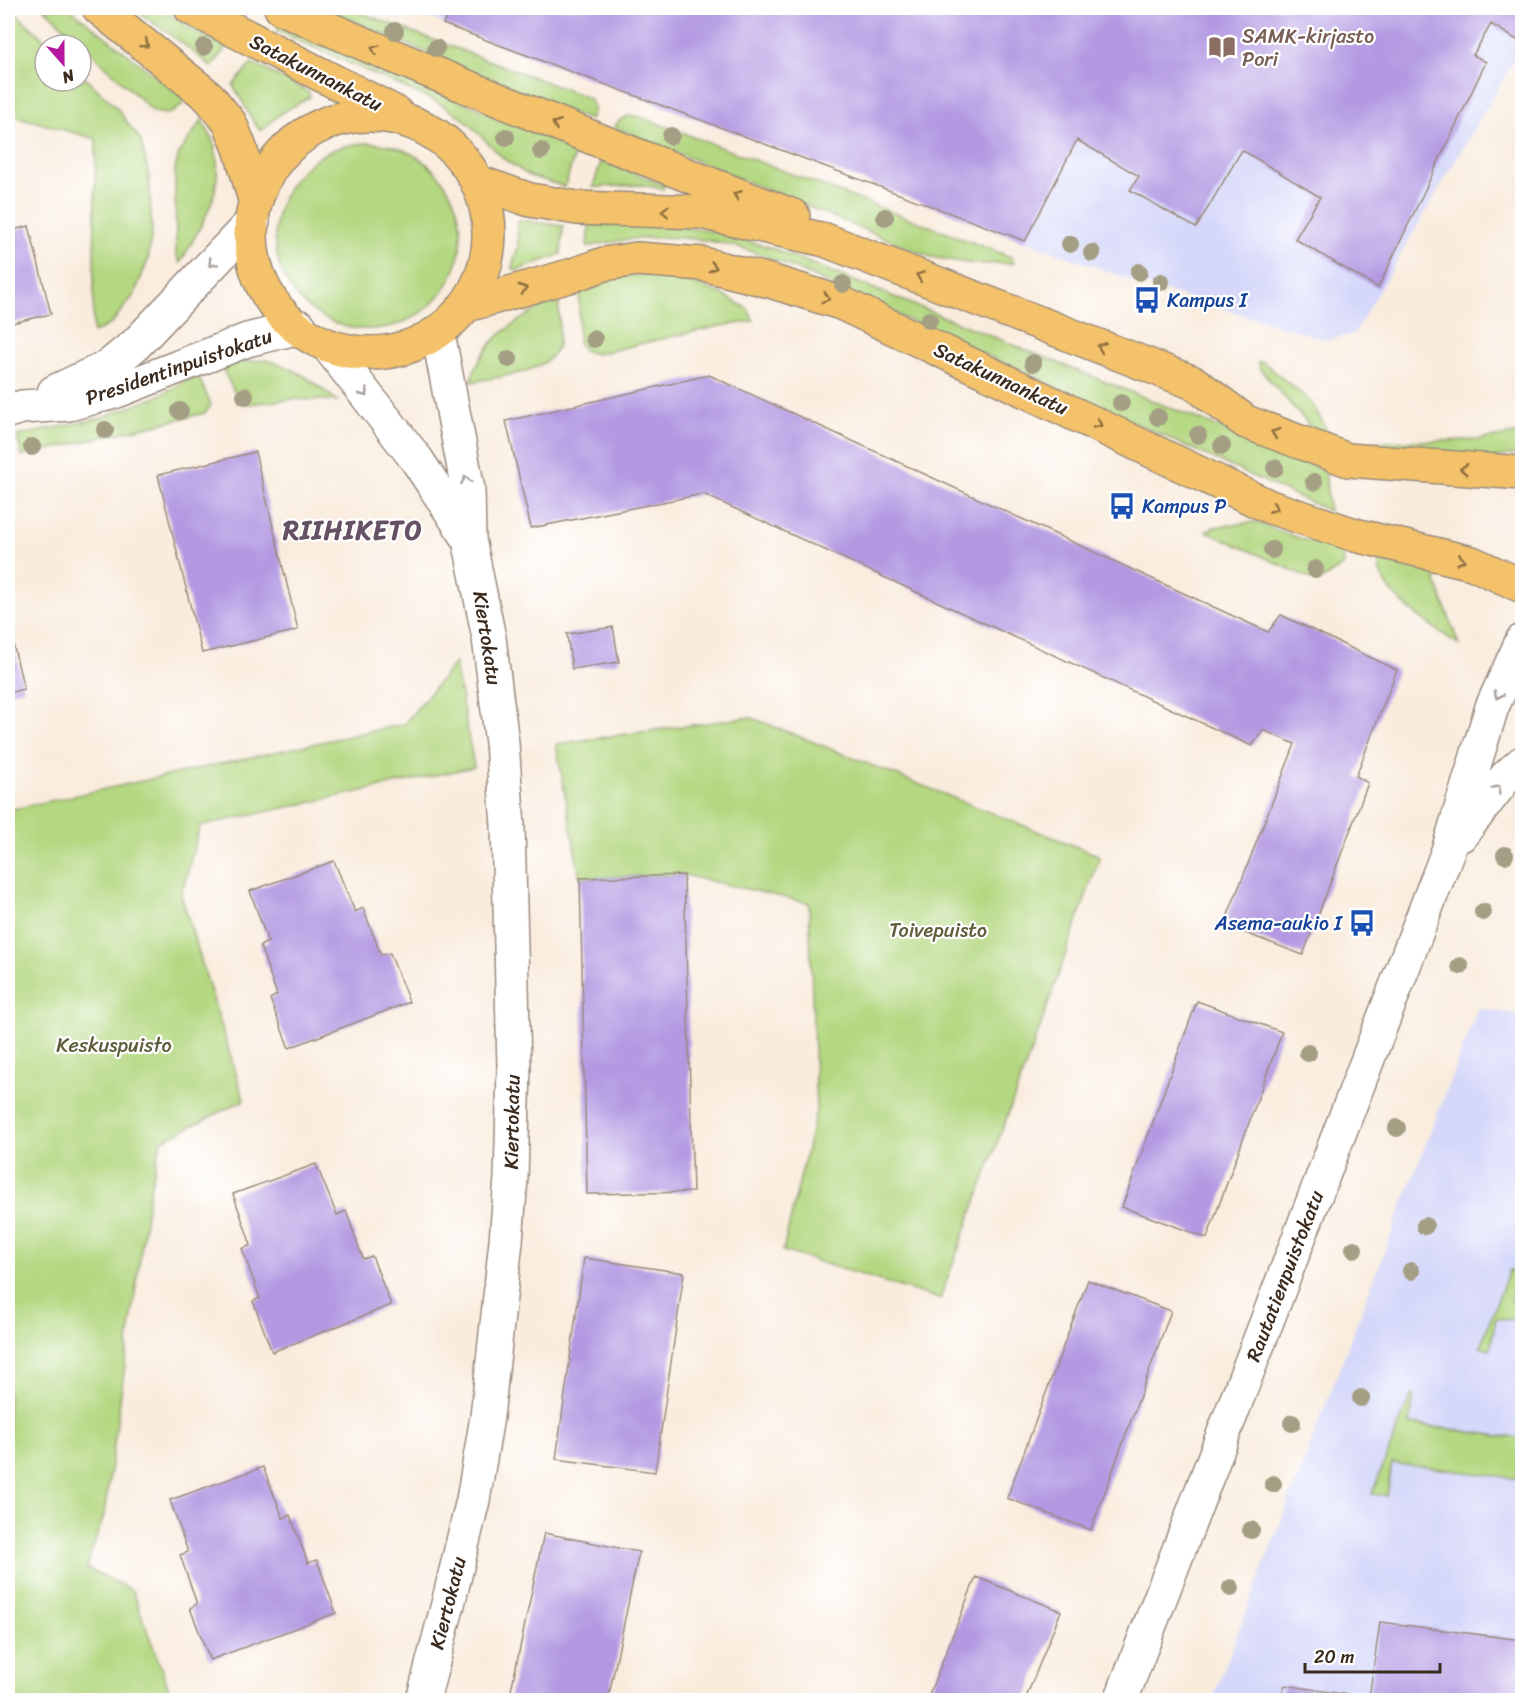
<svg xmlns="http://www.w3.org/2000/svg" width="1530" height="1708" font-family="Sriracha,sans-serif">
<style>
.built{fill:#d5d8f9}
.green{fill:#b4d881;stroke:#788150;stroke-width:1.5}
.building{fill:#b299e2}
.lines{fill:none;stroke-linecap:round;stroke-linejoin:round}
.minor-casing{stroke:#9a8b7e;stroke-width:36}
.major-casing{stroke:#9a8b7e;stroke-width:36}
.minor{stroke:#fff;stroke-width:33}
.major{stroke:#f3c26a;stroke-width:33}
.tree{fill:#a49e84}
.oneway{stroke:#8e6e40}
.oneway2{stroke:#a79f9a}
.labels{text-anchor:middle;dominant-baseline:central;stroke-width:4.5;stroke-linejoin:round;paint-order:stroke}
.education-label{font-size:20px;fill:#785e54;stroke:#fff;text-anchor:start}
.street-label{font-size:20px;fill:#3b2a1e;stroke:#fff}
.transit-label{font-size:20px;fill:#164399;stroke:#fff;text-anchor:start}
.park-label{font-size:20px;fill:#5f5e3c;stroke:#fff}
.district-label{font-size:26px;font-weight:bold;letter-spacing:1.5px;fill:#655163;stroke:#fff}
</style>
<rect width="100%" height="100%" fill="#fff"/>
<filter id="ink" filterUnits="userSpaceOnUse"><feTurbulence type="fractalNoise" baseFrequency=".0167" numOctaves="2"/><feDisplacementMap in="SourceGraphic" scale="12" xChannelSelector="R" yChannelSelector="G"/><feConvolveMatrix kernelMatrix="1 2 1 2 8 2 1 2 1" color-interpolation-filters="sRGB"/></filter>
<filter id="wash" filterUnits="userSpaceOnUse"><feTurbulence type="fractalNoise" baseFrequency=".008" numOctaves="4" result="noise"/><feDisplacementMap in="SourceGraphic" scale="24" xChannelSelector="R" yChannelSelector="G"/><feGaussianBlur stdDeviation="1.35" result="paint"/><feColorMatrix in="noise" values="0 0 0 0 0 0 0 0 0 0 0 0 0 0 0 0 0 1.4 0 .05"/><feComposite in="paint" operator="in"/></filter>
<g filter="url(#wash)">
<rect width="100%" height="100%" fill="#f9ecdd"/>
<path class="built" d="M403,8H1522V47L1354,334L1327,340L1138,283Z
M1478,1008L1522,1015V1700H1212Z"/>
<path class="green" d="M8,8H10L50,45H45V81H81V74L116,107L141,141L149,176L152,229L148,260L134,295L111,324L93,333L96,139L8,114Z
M44,8H69L186,100C175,113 169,117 153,111Z
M132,8H161L192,29L226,47L212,67L178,40Z
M324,8H348L589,98L594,109L590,120L466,70Z
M279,24L576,150L565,187L530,176L505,160L463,118L437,102L277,31Z
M252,63L309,92L310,97L281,113L261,131C254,127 239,94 233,85Z
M628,116H638L1011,257L1014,263L974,264L931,257L614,127L620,120Z
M202,120C206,128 212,136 214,145C227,190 201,226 180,263L176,254L175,169L179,153Z
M275 236a93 93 0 1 1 186 0a93 93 0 1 1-186 0Z
M601,161L665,185L663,189L642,185L593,187Z
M519,220L563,226L561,254L516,271L512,267L518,246L517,223Z
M655,224L713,231L772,248L1325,470L1329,511L792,267C776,261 760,254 744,249C695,233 637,235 587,247L589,225Z
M650,274L676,278L720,293L748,309L754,321L715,327L596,354L583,350L578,341L580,285L617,276Z
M559,296C558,311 561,330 558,344C551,374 496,377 470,382C485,334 519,321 559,296Z
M266,360C297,368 313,381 337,401L294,399L248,404L239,401L221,366L241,362Z
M1262,361L1312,403L1326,429L1323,433L1314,431L1260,369L1258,362Z
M198,375L211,405L205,413L22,456L17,436L100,418L154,398Z
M1522,433V453L1492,458L1371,446L1373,442L1477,440Z
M1255,522L1305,540L1343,549L1344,565L1318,582L1206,531L1213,527Z
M1379,558L1437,570L1436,582L1459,645C1435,627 1390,602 1380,572C1378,568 1379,563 1379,558Z
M455,663L474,767L200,826L181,895L244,1100L161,1141L149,1193L104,1515L86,1568L132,1590L173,1700H8V810L404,724Z
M750,717L1100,856L1040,1027L940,1299L783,1251L816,1111L809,903L684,875L580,878L556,744Z
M1509,1270L1516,1271L1511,1302L1522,1304V1321L1496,1318L1490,1349L1480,1347Z
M1411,1395H1414L1410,1424L1522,1439V1479L1392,1463L1387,1496L1372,1494Z"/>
<g id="blocks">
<path class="building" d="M452,8H1522V43L1491,24L1473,55L1486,62L1378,288L1295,239L1320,197L1242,150L1196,228L1130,190L1139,176L1077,140L1025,241L443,24Z
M29,226L51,314L8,324V231Z
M709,375L1268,632L1281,615L1397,670L1356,776L1368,783L1303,955L1224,925L1295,744L1263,730L1252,746L703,494L531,528L506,421Z
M255,452L298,630L202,653L158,475Z
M8,623L24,689L8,693Z
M613,627L619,662L572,669L567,634Z
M334,861L355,912L363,908L381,955L390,953L409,1002L289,1048L270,999L277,995L260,946L268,942L250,891Z
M684,875L693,1192L587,1194L580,878Z
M1197,1001L1282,1032L1207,1238L1122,1207Z
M316,1164L337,1215L346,1211L363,1259L372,1256L391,1305L272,1352L253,1301L260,1298L242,1249L251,1245L233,1194Z
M584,1258L684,1273L655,1472L556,1459Z
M1088,1280L1171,1311L1091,1530L1007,1498Z
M263,1467L283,1518L290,1515L308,1563L317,1560L336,1613L210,1660L190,1608L197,1604L180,1555L188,1552L170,1500Z
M544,1533L639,1552L608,1700H509Z
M976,1577L1061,1611L1025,1700H927Z
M1380,1622L1522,1640V1700H1279L1285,1685L1369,1698Z"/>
</g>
</g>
<g filter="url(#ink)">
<use href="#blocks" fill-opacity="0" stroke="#9a8b7e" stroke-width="1.5"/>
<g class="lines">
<defs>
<path id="minor" d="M328,346L417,460L469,539
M54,392L109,366L136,344L253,221
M8,411L22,407L69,404L117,391L247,340L300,327
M1461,835L1506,777L1522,763
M423,1700L448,1604L473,1500L487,1417L506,1241L511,1178L514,1067L508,826L502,743L489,638L469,539L468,489L438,333
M1121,1700L1448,851L1492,707L1522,641"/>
<path id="major" d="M99,8L209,97L230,123L240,148L255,200
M191,8L396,113
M281,8C450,82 621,150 793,216
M251 234a119 119 0 1 1 238 0a119 119 0 1 1-238 0Z
M478,182L530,200L577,208L700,212L825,240L1194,383L1246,422L1348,460L1522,473
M467,305L573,275L604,264L637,259L703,264L770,281L841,303L1270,507L1355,535L1472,563L1522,586"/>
</defs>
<use href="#minor" class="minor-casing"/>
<use href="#major" class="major-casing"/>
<use href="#minor" class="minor"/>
<use href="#major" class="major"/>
</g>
<g class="tree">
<circle cx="395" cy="31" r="9"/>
<circle cx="204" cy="47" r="9"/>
<circle cx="436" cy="48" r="9"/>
<circle cx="671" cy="136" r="9"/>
<circle cx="506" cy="137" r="9"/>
<circle cx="541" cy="151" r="9"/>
<circle cx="885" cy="217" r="9"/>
<circle cx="1070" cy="244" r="9"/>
<circle cx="1092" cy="253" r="9"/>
<circle cx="1139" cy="272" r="9"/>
<circle cx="1161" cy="282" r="9"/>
<circle cx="843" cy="284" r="9"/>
<circle cx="929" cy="320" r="9"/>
<circle cx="594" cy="339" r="9"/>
<circle cx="509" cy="359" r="9"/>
<circle cx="1033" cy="363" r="9"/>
<circle cx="245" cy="396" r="9"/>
<circle cx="1121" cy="403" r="9"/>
<circle cx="180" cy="411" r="9"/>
<circle cx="1158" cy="417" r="9"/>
<circle cx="105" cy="430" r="9"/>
<circle cx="1198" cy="435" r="9"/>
<circle cx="1222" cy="446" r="9"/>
<circle cx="32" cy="447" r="9"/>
<circle cx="1275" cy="468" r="9"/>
<circle cx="1314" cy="482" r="9"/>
<circle cx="1272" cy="550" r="9"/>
<circle cx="1315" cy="569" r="9"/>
<circle cx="1505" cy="855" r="9"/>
<circle cx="1483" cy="912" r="9"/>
<circle cx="1460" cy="966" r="9"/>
<circle cx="1308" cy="1053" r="9"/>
<circle cx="1397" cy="1128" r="9"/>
<circle cx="1425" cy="1226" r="9"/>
<circle cx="1354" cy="1249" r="9"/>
<circle cx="1411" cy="1271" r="9"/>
<circle cx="1361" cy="1398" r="9"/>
<circle cx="1292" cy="1423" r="9"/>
<circle cx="1273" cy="1484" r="9"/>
<circle cx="1251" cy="1530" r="9"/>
<circle cx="1231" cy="1588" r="9"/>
</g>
<defs><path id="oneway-chevron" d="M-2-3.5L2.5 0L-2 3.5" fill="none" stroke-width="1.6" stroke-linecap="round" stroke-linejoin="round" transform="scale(1.5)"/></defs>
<g class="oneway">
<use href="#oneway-chevron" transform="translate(145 44) rotate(39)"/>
<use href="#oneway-chevron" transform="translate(375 49) rotate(-156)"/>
<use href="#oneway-chevron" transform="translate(556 124) rotate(-158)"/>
<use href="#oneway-chevron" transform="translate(737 195) rotate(-159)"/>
<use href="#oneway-chevron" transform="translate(665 211) rotate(-178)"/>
<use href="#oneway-chevron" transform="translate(713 267) rotate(15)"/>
<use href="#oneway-chevron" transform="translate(920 276) rotate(-159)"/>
<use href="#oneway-chevron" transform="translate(523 289) rotate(-16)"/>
<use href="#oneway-chevron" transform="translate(826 298) rotate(17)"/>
<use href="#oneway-chevron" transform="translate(1101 347) rotate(-159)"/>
<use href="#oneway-chevron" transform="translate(1098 424) rotate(25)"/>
<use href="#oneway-chevron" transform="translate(1275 433) rotate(-160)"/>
<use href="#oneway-chevron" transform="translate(1464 469) rotate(-176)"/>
<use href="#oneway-chevron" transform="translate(1274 508) rotate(22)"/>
<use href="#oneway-chevron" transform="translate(1461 560) rotate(13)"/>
</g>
<g class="oneway2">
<use href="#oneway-chevron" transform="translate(212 263) rotate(134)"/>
<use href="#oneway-chevron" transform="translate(364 393) rotate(53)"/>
<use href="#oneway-chevron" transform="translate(466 480) rotate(-100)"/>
<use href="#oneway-chevron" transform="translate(1498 695) rotate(114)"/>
<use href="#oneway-chevron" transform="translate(1497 789) rotate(-52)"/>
</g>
</g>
<defs>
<symbol id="library-bare" viewBox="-9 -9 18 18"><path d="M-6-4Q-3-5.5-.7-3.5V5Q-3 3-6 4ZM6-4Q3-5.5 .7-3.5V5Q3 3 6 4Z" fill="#8d6e63" stroke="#fff" stroke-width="2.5" paint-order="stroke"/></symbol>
<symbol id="bus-bare" viewBox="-9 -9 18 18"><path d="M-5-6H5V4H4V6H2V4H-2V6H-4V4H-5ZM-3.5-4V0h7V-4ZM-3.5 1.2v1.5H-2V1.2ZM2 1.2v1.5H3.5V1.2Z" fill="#1a4fb4" stroke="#fff" stroke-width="2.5" paint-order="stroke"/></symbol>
</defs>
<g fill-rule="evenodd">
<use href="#library-bare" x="1203" y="28" width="38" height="38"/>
<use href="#bus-bare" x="1128" y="281" width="38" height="38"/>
<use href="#bus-bare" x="1103" y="487" width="38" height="38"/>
<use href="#bus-bare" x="1343" y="904" width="38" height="38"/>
</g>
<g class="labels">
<g class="education-label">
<text x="1242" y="36">SAMK-kirjasto<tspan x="1242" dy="23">Pori</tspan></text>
</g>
<g class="street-label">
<text transform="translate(316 73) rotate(27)">Satakunnankatu</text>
<text transform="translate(179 367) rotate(-19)">Presidentinpuistokatu</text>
<text transform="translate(1001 379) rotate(25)">Satakunnankatu</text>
<text transform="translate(487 638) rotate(81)">Kiertokatu</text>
<text transform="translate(512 1122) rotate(-89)">Kiertokatu</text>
<text transform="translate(1285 1276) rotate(-69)">Rautatienpuistokatu</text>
<text transform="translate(448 1603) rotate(-76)">Kiertokatu</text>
</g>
<g class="transit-label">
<text x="1167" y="300">Kampus I</text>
<text x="1142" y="506">Kampus P</text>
<text x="1342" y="923" text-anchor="end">Asema-aukio I</text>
</g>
<g class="park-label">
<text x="938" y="930">Toivepuisto</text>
<text x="114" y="1045">Keskuspuisto</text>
</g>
<g class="district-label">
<text x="353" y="530">RIIHIKETO</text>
</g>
</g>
<rect width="1530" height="1708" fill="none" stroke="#fff" stroke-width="30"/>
<g transform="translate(63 63) rotate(159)"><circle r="28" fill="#ffffff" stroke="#b1aaa5" stroke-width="1.5"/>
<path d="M0-4.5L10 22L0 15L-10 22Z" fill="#b5179e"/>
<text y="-9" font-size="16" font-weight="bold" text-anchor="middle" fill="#3b2a1e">N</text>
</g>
<path d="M1305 1663v9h135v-9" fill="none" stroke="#3b2a1e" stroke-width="3"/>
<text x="1314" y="1663" font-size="18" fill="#3b2a1e" stroke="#ffffff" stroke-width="4.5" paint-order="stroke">20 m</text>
</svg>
